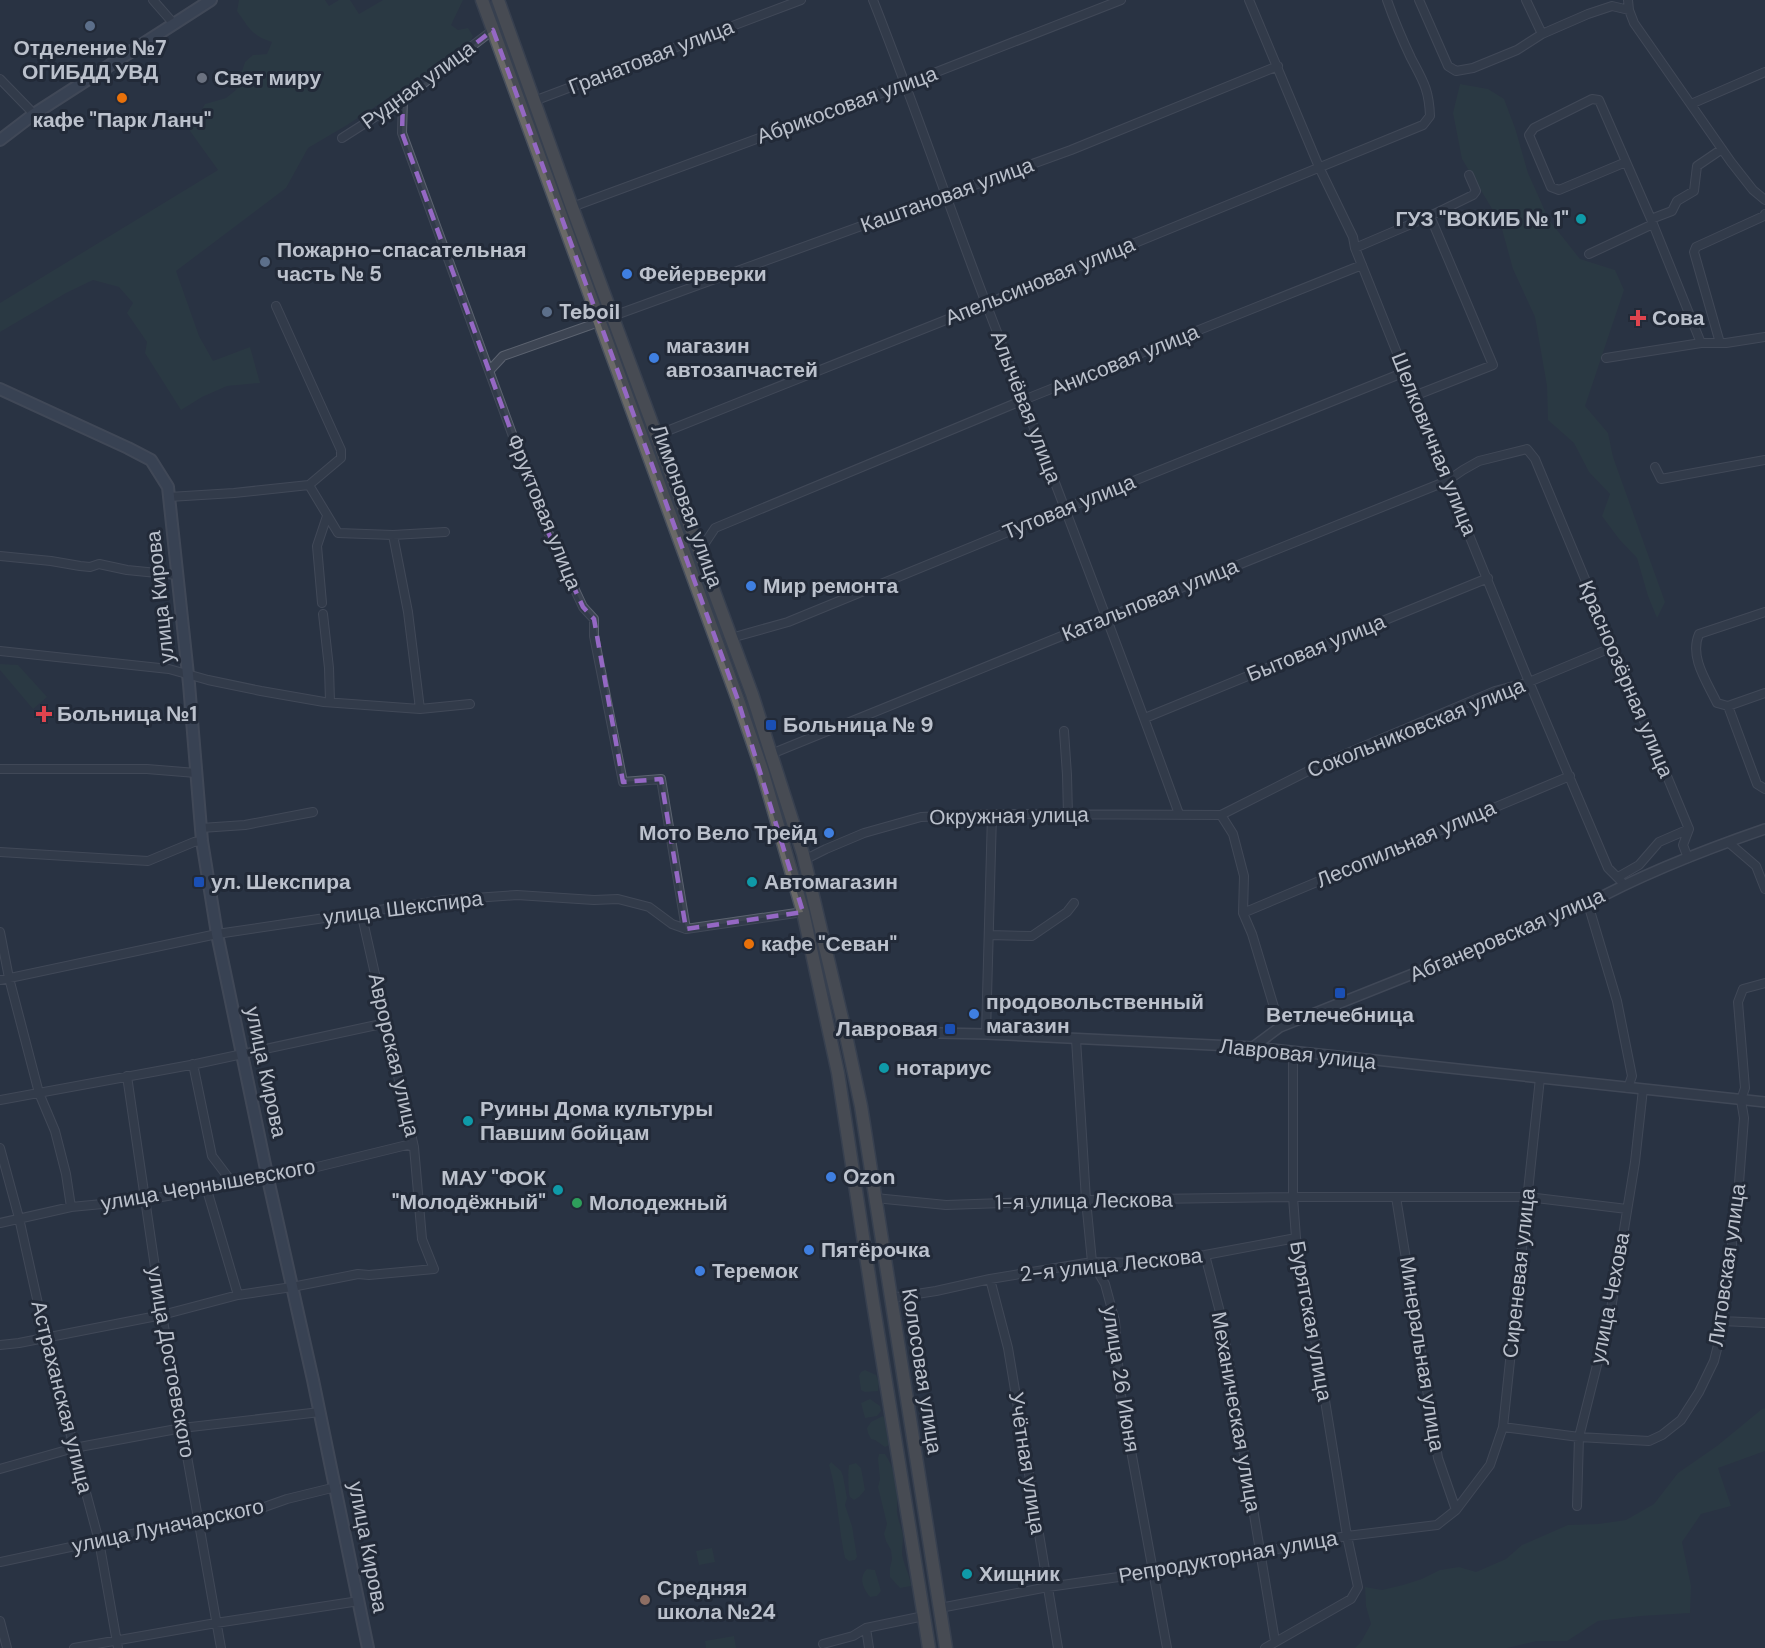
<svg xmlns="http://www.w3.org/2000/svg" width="1765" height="1648" font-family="'DM Sans',sans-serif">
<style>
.green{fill:#2b4044}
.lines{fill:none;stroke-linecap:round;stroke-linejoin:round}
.minor-casing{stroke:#5c6370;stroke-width:10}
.tertiary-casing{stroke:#5c6370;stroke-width:12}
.secondary-casing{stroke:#5c6370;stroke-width:14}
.trunk-casing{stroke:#48505d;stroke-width:15}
.minor{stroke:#3d4553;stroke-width:8}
.tertiary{stroke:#3d4553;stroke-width:9}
.secondary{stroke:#4b5466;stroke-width:10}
.trunk{stroke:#6a6967;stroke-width:12}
.marked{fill:none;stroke:#9568c4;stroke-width:4.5;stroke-dasharray:12 8;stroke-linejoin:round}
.service-dot{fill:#5c6f8a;stroke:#222a38;stroke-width:2}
.worship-dot{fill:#6b7280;stroke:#222a38;stroke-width:2}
.food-dot{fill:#e8710a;stroke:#222a38;stroke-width:2}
.culture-dot{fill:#0f9aa8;stroke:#222a38;stroke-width:2}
.shop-dot{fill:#3f7fe0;stroke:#222a38;stroke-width:2}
.health-dot{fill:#e0444e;stroke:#222a38;stroke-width:2}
.transit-dot{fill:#1a4fb4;stroke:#222a38;stroke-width:2}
.leisure-dot{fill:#2e9e5b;stroke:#222a38;stroke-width:2}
.education-dot{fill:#8d6e63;stroke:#222a38;stroke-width:2}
.labels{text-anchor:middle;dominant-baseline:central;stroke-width:6;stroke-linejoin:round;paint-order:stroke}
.poi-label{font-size:21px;font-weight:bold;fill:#bbc1cc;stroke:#222a38;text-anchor:start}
.street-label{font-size:21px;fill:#bbc1cc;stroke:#222a38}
</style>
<rect width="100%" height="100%" fill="#293343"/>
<path class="green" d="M239,0H325L329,6L339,0H350L359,14L383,0H463L451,25L458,30L468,28L473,36L467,49L448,61L444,59L425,74L347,125L308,148L286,188L176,271L199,336L213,361L250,347L260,383L227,386L202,397L181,410L145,353L147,342L127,313L133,303L119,287L93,280L66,293L0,332V303L218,170L190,131L205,104L226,98L236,90L245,62L253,55L267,54L272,42C252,36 249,28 237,11Z
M1460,84L1488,89L1504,99L1515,128L1528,173L1549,220L1580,259L1615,270L1624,290L1585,406L1608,433L1613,457L1665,602L1657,618L1648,596L1637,558L1619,539L1602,516L1610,494L1589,472L1574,443L1548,420L1547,386L1535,317L1513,269L1500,222L1462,159L1453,113Z
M0,664L18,665L47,697L33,709L0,670Z
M865,1370L876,1375L879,1382L878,1391L865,1392L861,1390L859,1376L861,1372Z
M870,1399L880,1406L881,1411L877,1416L865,1418L861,1403Z
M1765,1408V1451L1718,1468L1731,1506L1701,1514L1682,1542L1691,1586L1690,1613L1641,1616L1598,1621L1567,1641H1537L1507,1648H1355L1361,1642L1371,1624L1366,1606L1365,1587L1382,1590L1403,1585L1422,1579L1440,1570L1459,1567L1476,1572L1506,1559L1522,1545L1568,1525L1598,1524L1626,1520L1654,1504L1678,1473L1717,1446L1762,1409Z
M883,1416L888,1422L886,1429L889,1445L885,1447L875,1440L871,1439L868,1433L867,1428L871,1422Z
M879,1454H885C897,1472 898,1488 897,1508C896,1517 902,1527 903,1536C903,1542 902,1548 902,1554C904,1566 910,1575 911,1586L900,1588L890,1577V1568L892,1559L891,1550L886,1541L884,1534L887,1524L878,1487L880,1479L878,1459Z
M831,1462L841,1471L843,1476L847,1498L845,1505L852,1526L857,1557L855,1560L849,1561L845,1558C838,1527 838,1495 829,1465Z
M856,1463L861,1468L865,1490L859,1497L854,1500C853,1499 851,1498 850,1497C848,1493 848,1469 849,1465Z
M712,1548L715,1562L699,1565L696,1551Z
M867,1569L875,1570L881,1591L877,1596L870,1597C863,1588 858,1578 867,1569Z
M734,1636L736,1648H706L705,1641Z"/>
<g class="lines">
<defs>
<path id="minor" d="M153,0L174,24
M873,0C913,101 948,204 987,306C1052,475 1118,644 1179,814
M1249,0L1319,167L1353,237L1355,248L1445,473L1447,481L1529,682L1608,868L1621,881
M1419,0L1448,66L1456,71L1473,68L1517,50L1542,34L1588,14L1612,6L1629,10L1634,23L1731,162L1753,190L1765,200
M1526,0L1542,34
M1628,0L1629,10
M0,79L34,114
M403,99L402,133L548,532L583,607L594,619V636L623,782L661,779L686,929
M534,101L801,0
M1691,104L1765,72
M342,138L403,99L493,30
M1626,162L1559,190L1551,187L1529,135L1534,128L1592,99L1599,100L1651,219L1701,343
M572,207L906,84L1121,0
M1651,219L1672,211L1677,201L1694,191L1697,166L1722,149
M1355,248L1430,216L1473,195L1476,191L1469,175
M1589,254L1653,224
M613,316L1071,150L1278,66
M1720,343L1694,252L1696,247L1764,216L1765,214
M1606,358L1701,343H1726L1765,337
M490,370L503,356L599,322
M1414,396L1493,365L1430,216
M657,435L986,304L1423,125L1430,116C1429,89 1423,81 1411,58C1402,39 1394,20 1387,0
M1655,467L1661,479L1765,460
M309,485L338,533L393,535L445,532
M169,497L234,493L309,485L341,458V450L276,306
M393,535L408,612L420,709
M699,552L715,528L1021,401L1362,265
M0,556L51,561L80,566L90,567L99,564L127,570L177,575
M322,603L317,546L327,516
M1765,612L1699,634C1689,657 1707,682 1717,703L1728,706L1757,784L1765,789
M323,614L329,668L330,702
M731,638L788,622L1064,509L1405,372
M0,651L169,669L208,680L261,691L324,702L420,709L470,704
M1728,706L1765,693
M1145,718L1488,578
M1064,731L1067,775L1068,815
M771,754L1106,618L1447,481L1463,470L1479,461L1527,449L1535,459L1689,829L1659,842L1639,865L1618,877
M0,769H147L196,773
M1221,815L1233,834L1244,876L1243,913L1252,934L1280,1027
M201,828L245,825L313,812
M1728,842L1756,866L1765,889
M0,852L148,861L194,842L202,841
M1688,858L1683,845L1689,829
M804,860L826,849L864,833L921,817L992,814L1221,815L1326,762L1495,691L1529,682L1613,647
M1588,904L1617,1001L1632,1076L1628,1088
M1243,913L1570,776
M0,932L9,978L39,1093L55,1131L66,1174L71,1207
M989,935L1032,936L1067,912L1074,903
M0,980L217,934L446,900L517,895L594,900L618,899L649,907L672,924L686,929L803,912
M986,1034L992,814
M1076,1039L1086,1200L1092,1262L1105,1284L1115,1321L1120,1390L1167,1648
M193,1064L212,1156L234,1185
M127,1076L162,1315L221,1648
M0,1100L196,1064L386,1023
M0,1148L19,1218L41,1317L47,1337L74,1448L99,1541L118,1648
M207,1190L238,1295
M1396,1197L1438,1458L1456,1510
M875,1198L946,1205L1086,1200L1293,1197H1528L1627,1209
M0,1223L71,1207L144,1200L268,1179L407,1145L414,1147
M1205,1255L1221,1316L1275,1641
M990,1279L1008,1348L1058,1648
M891,1298L936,1291L990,1279L1092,1262L1142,1263L1205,1255L1296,1238
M1722,1321L1765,1323
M0,1345L19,1343L162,1315L238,1295L292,1287L358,1274L369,1275L434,1269L422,1239L414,1147L361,912
M1503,1427L1579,1437L1649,1441L1662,1435L1681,1420L1699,1392L1714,1361L1721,1333L1738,1196L1744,1118L1741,1100L1745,1088L1738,1002L1743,989L1765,983
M0,1469L74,1448L182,1428L320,1412
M1577,1506L1579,1437L1611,1309L1635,1162L1643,1089
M0,1562L197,1520L256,1510L287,1499L336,1487
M940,1608L1048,1587L1154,1572L1347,1536L1437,1525L1456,1510L1490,1465L1503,1427L1540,1078
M0,1621L7,1648
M866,1628L869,1648
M823,1644L853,1636L866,1628L924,1616
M74,1648L216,1623L359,1601
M1265,1648L1351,1599L1358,1587L1347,1536L1315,1339L1296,1238L1293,1197V1052"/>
<path id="tertiary" d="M830,1033L845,1031L986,1034L1253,1047L1765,1102
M1253,1047L1280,1027L1588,904C1644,873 1704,850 1765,829"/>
<path id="secondary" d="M0,140L34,114L211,0
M0,389L128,448L151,460L168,487L189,684L202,841L217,934L268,1179L313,1380L368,1648"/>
<path id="trunk" d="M482,0L738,700L762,770L803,912L838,1073L873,1302L929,1648
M498,0L572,207L752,694L771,754L803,854L845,1031L861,1106L946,1648"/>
</defs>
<use href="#minor" class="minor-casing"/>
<use href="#tertiary" class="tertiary-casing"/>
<use href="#secondary" class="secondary-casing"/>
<use href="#trunk" class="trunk-casing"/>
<use href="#minor" class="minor"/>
<use href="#tertiary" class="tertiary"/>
<use href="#secondary" class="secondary"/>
<use href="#trunk" class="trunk"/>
</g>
<path d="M0 0H1765V1648H0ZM493,30L738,700L803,912L686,929L661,779L623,782L594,619L583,607L548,532L402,133L403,99Z" fill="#293343" fill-opacity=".55" fill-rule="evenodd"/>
<path class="marked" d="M493,30L738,700L803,912L686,929L661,779L623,782L594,619L583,607L548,532L402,133L403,99Z"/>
<g class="service-dot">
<circle cx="90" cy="26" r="6"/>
<circle cx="265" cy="262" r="6"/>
<circle cx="547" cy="312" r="6"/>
</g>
<circle class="worship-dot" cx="202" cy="78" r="6"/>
<g class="food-dot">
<circle cx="122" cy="98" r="6"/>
<circle cx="749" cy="944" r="6"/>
</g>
<g class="culture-dot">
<circle cx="1581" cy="219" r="6"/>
<circle cx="752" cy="882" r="6"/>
<circle cx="884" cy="1068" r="6"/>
<circle cx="468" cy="1121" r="6"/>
<circle cx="558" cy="1190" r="6"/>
<circle cx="967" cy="1574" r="6"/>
</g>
<g class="shop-dot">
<circle cx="627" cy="274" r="6"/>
<circle cx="654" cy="358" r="6"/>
<circle cx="751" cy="586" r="6"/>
<circle cx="829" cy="833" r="6"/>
<circle cx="974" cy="1014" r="6"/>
<circle cx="831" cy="1177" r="6"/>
<circle cx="809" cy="1250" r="6"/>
<circle cx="700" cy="1271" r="6"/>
</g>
<g class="health-dot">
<path d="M1635 309h6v6h6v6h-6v6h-6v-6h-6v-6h6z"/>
<path d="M41 705h6v6h6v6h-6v6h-6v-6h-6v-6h6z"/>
</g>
<g class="transit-dot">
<rect x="765" y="719" width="12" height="12" rx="3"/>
<rect x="193" y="876" width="12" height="12" rx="3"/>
<rect x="1334" y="987" width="12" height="12" rx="3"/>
<rect x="944" y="1023" width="12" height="12" rx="3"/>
</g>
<circle class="leisure-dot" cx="577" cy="1203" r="6"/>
<circle class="education-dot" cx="645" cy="1600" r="6"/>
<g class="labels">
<g class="poi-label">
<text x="90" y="48" text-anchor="middle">Отделение №7<tspan x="90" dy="24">ОГИБДД УВД</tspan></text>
<text x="214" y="78">Свет миру</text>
<text x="122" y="120" text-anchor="middle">кафе "Парк Ланч"</text>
<text x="1569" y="219" text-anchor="end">ГУЗ "ВОКИБ № 1"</text>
<text x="277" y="250">Пожарно-спасательная<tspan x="277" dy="24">часть № 5</tspan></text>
<text x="639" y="274">Фейерверки</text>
<text x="559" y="312">Teboil</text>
<text x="1652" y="318">Сова</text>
<text x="666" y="346">магазин<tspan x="666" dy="24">автозапчастей</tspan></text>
<text x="763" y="586">Мир ремонта</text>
<text x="57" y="714">Больница №1</text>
<text x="783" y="725">Больница № 9</text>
<text x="817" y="833" text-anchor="end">Мото Вело Трейд</text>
<text x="211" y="882">ул. Шекспира</text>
<text x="764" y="882">Автомагазин</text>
<text x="761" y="944">кафе "Севан"</text>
<text x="986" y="1002">продовольственный<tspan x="986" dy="24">магазин</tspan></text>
<text x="1340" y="1015" text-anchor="middle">Ветлечебница</text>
<text x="938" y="1029" text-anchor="end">Лавровая</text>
<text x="896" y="1068">нотариус</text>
<text x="480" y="1109">Руины Дома культуры<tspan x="480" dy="24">Павшим бойцам</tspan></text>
<text x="843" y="1177">Ozon</text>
<text x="546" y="1178" text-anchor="end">МАУ "ФОК<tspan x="546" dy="24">"Молодёжный"</tspan></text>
<text x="589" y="1203">Молодежный</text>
<text x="821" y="1250">Пятёрочка</text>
<text x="712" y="1271">Теремок</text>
<text x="979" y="1574">Хищник</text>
<text x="657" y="1588">Средняя<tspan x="657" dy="24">школа №24</tspan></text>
</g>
<g class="street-label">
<text transform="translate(651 57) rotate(-21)">Гранатовая улица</text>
<text transform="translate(418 85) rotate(-36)">Рудная улица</text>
<text transform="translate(847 105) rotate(-20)">Абрикосовая улица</text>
<text transform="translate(947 195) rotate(-20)">Каштановая улица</text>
<text transform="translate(1040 281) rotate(-22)">Апельсиновая улица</text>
<text transform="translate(1125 360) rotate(-22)">Анисовая улица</text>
<text transform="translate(1026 407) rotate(69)">Алычёвая улица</text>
<text transform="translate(1434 444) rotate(68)">Шелковичная улица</text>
<text transform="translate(687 506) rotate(70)">Лимоновая улица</text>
<text transform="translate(1069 507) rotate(-22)">Тутовая улица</text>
<text transform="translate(544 512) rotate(68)">Фруктовая улица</text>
<text transform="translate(160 597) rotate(-96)">улица Кирова</text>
<text transform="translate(1150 600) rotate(-22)">Катальповая улица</text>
<text transform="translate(1316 648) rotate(-22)">Бытовая улица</text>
<text transform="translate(1626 679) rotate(67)">Красноозёрная улица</text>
<text transform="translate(1416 728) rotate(-22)">Сокольниковская улица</text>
<text transform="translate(1009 816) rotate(-1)">Окружная улица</text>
<text transform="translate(1406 844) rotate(-23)">Лесопильная улица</text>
<text transform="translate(403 908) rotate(-7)">улица Шекспира</text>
<text transform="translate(1507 935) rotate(-23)">Абганеровская улица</text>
<text transform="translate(1298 1054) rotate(6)">Лавровая улица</text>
<text transform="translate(394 1055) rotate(77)">Аврорская улица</text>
<text transform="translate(266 1072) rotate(78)">улица Кирова</text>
<text transform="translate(208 1185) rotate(-10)">улица Чернышевского</text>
<text transform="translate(1084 1201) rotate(-1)">1-я улица Лескова</text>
<text transform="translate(1111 1265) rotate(-6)">2-я улица Лескова</text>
<text transform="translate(1727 1265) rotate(-82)">Литовская улица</text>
<text transform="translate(1519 1273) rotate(-84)">Сиреневая улица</text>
<text transform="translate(1610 1298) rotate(-79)">улица Чехова</text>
<text transform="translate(1311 1321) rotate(80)">Бурятская улица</text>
<text transform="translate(1422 1354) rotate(81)">Минеральная улица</text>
<text transform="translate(171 1362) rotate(80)">улица Достоевского</text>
<text transform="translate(922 1371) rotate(81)">Колосовая улица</text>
<text transform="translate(1121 1379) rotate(81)">улица 26 Июня</text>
<text transform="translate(62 1397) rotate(76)">Астраханская улица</text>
<text transform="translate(1236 1412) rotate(80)">Механическая улица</text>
<text transform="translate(1027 1463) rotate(81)">Учётная улица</text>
<text transform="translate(168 1526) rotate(-12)">улица Луначарского</text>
<text transform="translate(368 1547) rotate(79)">улица Кирова</text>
<text transform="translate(1228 1557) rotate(-10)">Репродукторная улица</text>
</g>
</g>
</svg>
